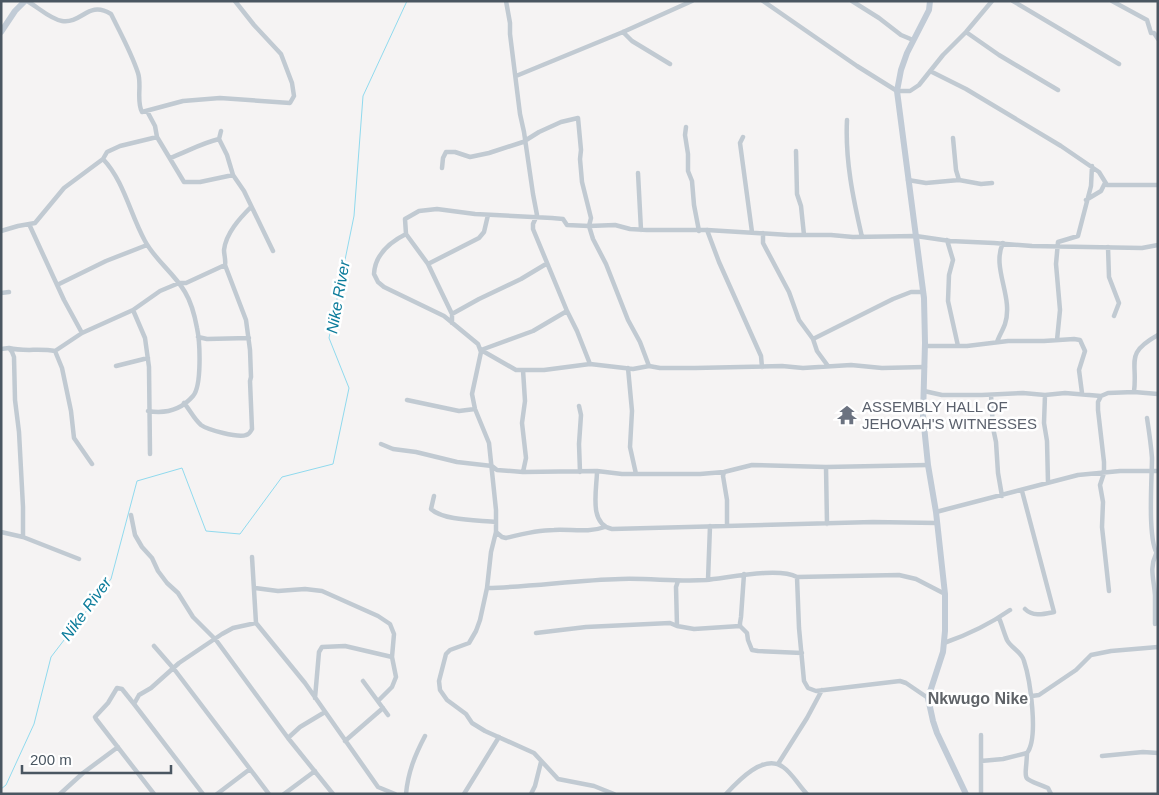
<svg xmlns="http://www.w3.org/2000/svg" width="1159" height="795" font-family="Helvetica,sans-serif">
<style>
.lines{fill:none;stroke-linecap:round;stroke-linejoin:round}
.stream{stroke:#90daee;stroke-width:1}
.street{stroke:#c1cad2;stroke-width:4.5}
.secondary{stroke:#c1cbd6;stroke-width:6}
.labels{text-anchor:middle;dominant-baseline:central;stroke-width:5;stroke-linejoin:round;paint-order:stroke}
.worship-label{font-size:15px;fill:#5b616d;stroke:#fff;text-anchor:start}
.water-label{font-size:16px;font-style:italic;fill:#0c7c9b;stroke:#fff}
.neighbourhood-label{font-size:16px;font-weight:bold;fill:#5f6368;stroke:#fff}
</style>
<rect width="100%" height="100%" fill="#f5f3f3"/>
<g class="lines">
<path class="stream" d="M1,789L6,785L34,724L51,657L111,579L137,481L182,468L206,531L240,534L282,477L333,464L349,388L329,338L354,216L363,96L407,1"/>
<path class="street" d="M27,1C38,7 50,19 62,21C82,24 88,0 111,14C120,32 132,54 138,73C142,85 136,101 142,112L183,101L220,98L290,103L294,96L292,83L281,54L254,25L235,1
M506,1L510,23V34L520,114L524,132L533,194L537,215L533,224V229L567,311L577,331L590,364
M763,1L857,66L897,91H910L919,85L943,55L966,32L992,1
M852,1L879,18L901,35L913,40
M1013,1L1119,64
M1112,1L1147,20L1151,33H1154L1158,39
M623,32L632,41L670,64
M966,32L999,55L1058,90
M930,71L966,89L1061,146L1099,172L1107,185H1158
M516,76L623,32L692,1
M147,111L155,126L157,137L184,182H200L233,175
M847,120C845,160 853,198 862,237
M686,127L685,135L688,154V171L692,181L694,205L699,231
M221,131L219,139L227,155L233,175L244,191L273,251
M743,137L740,143L752,232
M953,138L956,170L959,180
M796,151L797,194L801,206L804,235
M170,158C186,152 202,143 219,139
M103,159C124,181 130,214 145,241C155,260 174,273 185,292C191,302 195,317 197,328C200,342 202,386 193,396C181,410 166,414 148,411
M442,168L443,158L446,152H455L470,157L489,153L523,142L539,132L561,122L578,118L581,150L580,159L582,182L591,218L589,226L593,239L606,264L628,320L640,342L649,366
M638,173L641,230
M908,180L926,183L959,180L981,184L992,183
M1086,200L1101,191L1105,183
M29,224L64,300L82,333
M707,230L719,262L761,356L762,367
M1,231L18,226L35,223L64,188L103,159L107,152L120,146L157,137
M763,233V243L789,292L799,320L813,339L817,351L828,366
M406,234C390,242 375,255 374,274L378,282L384,287L444,316L478,344L481,352L472,394L475,409L489,443L496,510V532L491,552L487,588L480,620L476,631L469,643L450,650L446,654L439,681L440,690L447,700L466,714L472,723L485,731L534,753L558,779L594,786L614,794
M947,240L953,260L949,275L948,301L958,346
M1108,247L1109,277L1119,303L1114,316
M428,264L479,238L484,232L488,215
M57,285L106,261L147,245
M1,293L9,292
M133,310L145,338L149,367L150,454
M452,314L479,299L521,279L546,264
M452,323V314L438,285L428,264L406,234L405,219L419,211L437,209L475,214L552,218L563,219L567,225L589,226L615,225L630,229L647,230H707L789,235H831L853,237L916,236L950,241L994,243L1032,246L1142,248L1158,245
M198,337L207,339L249,338
M813,339L893,299L911,292H923
M1057,340L1060,310L1056,264L1058,242L1078,236L1091,186L1092,166
M997,342C999,336 1003,330 1005,324C1014,297 991,268 1003,243
M925,346H967L1008,341H1044L1074,339L1080,340L1085,351L1079,370L1082,393
M9,348C23,352 40,348 55,351L82,333L133,310L160,291L179,283H186L225,265
M1,349L9,348L12,352L14,357L15,400L19,432L23,507V537
M481,350L516,370H544L590,364L633,369L649,366L660,368H695L782,366L803,368L851,365L882,368L925,367
M481,350L533,331L567,311
M55,351L62,368L71,411L74,438L92,464
M116,366L148,358
M628,368L632,411L630,447L636,474
M924,391L942,395H982L1023,393L1045,395L1065,393L1101,396L1108,393L1134,392L1158,394
M1134,392C1138,361 1124,354 1158,335
M991,395L993,428L996,442L998,473L1002,496
M1045,395L1044,423L1047,441L1048,483
M1101,396L1098,402V410L1104,462V473L1100,485L1103,502L1102,527L1109,591
M407,400L459,411L475,409
M184,403C190,410 194,419 201,425C208,430 238,438 246,435C250,434 250,432 252,429L250,381L251,377L250,350L246,320L225,265C226,260 224,255 224,250C226,233 240,218 251,207
M579,406L581,415L579,444L580,472
M1147,418C1149,431 1151,444 1152,458C1152,477 1147,542 1158,555
M381,444L393,449L416,452L457,462L492,466L497,470L523,472L597,471L622,474H700L724,472L752,465L826,467L928,465
M826,467L827,524
M597,471C597,489 588,524 612,529L873,522L937,523
M523,472L526,458L522,423L525,401L523,370
M724,472L723,476L727,500V525
M1022,491L1054,612C1044,614 1033,617 1025,609
M434,496L431,509C444,521 479,520 496,522
M936,512L1078,475L1120,471H1158
M131,515L135,535L142,547L152,558L158,571L167,583L178,593L193,617L216,640L288,738L333,794
M1,532L23,537L79,559
M496,532L502,537L506,538C522,534 537,530 554,530C571,529 588,533 605,527
M252,557L256,623
M744,574L741,617L740,623V626L747,633L748,640L752,650L758,651L802,653
M797,577L799,628L804,681L808,688L816,691L900,681L906,683L928,698
M708,580L710,526
M678,581L676,587L677,626L694,629L740,626
M255,588L278,591L305,589L322,591L378,616L390,624L394,634L392,657L396,677L392,687L378,701
M487,588C532,587 576,580 621,579C650,578 677,582 706,580C728,578 778,567 797,577L899,575L916,579L945,594
M1155,624C1155,614 1155,604 1155,595C1154,579 1149,569 1156,554
M536,633L586,627L670,623L677,626
M944,643C967,635 990,624 1010,610
M154,646L174,669L269,794
M363,681L388,715
M1032,696L1039,695L1076,670L1091,655L1111,651L1158,647
M315,698L319,652L322,647L345,646L392,657
M134,704L139,695L151,688L179,663L222,634L233,628L256,623L305,683L378,787L395,794
M981,735V794
M288,738L300,727L325,712
M345,741L383,708
M1027,753C1026,783 1019,776 1048,788L1051,794
M1102,756L1143,752L1158,753
M981,761L1003,759L1027,753C1039,738 1030,679 1024,661C1022,652 1011,648 1007,640C1004,633 1002,625 999,618
M778,764L807,718L822,690
M60,794L83,773L118,747
M154,794L96,719L95,717L108,703L117,688L122,689L134,704L203,794
M217,794L250,769
M284,794L315,771
M406,794C408,772 415,755 425,736
M464,794L499,737
M531,794L535,786L541,762
M726,794C738,781 764,753 783,767C792,773 799,786 807,794"/>
<path class="secondary" d="M930,1L929,10L907,53L901,70L897,91L924,298L925,343L923,416L928,465L936,512L945,594V631L943,652L928,698L933,721L937,733L966,794
M1,32L15,11L25,1"/>
</g>
<defs>
<symbol id="temple-bare" viewBox="-9 -9 18 18"><path d="M0-6L5-2H3V0L6.5 2.5H4V6H1.5V3h-3V6H-4V2.5H-6.5L-3 0V-2H-5Z" fill="#6b7280" stroke="#fff" stroke-width="2.5" paint-order="stroke"/></symbol>
</defs>
<g fill-rule="evenodd">
<use href="#temple-bare" x="833" y="401" width="28" height="28"/>
</g>
<g class="labels">
<g class="worship-label">
<text x="862" y="406">ASSEMBLY HALL OF<tspan x="862" dy="17">JEHOVAH'S WITNESSES</tspan></text>
</g>
<g class="water-label">
<text transform="translate(338 297) rotate(-80)">Nike River</text>
<text transform="translate(86 609) rotate(-54)">Nike River</text>
</g>
<g class="neighbourhood-label">
<text x="978" y="698">Nkwugo Nike</text>
</g>
</g>
<rect width="1159" height="795" fill="none" stroke="#4a5661" stroke-width="5"/>
<path d="M22 765v8h149v-8" fill="none" stroke="#4a5661" stroke-width="2.5"/>
<text x="30" y="765" font-size="15" fill="#4a5661" stroke="#ffffff" stroke-width="4" paint-order="stroke">200 m</text>
</svg>
